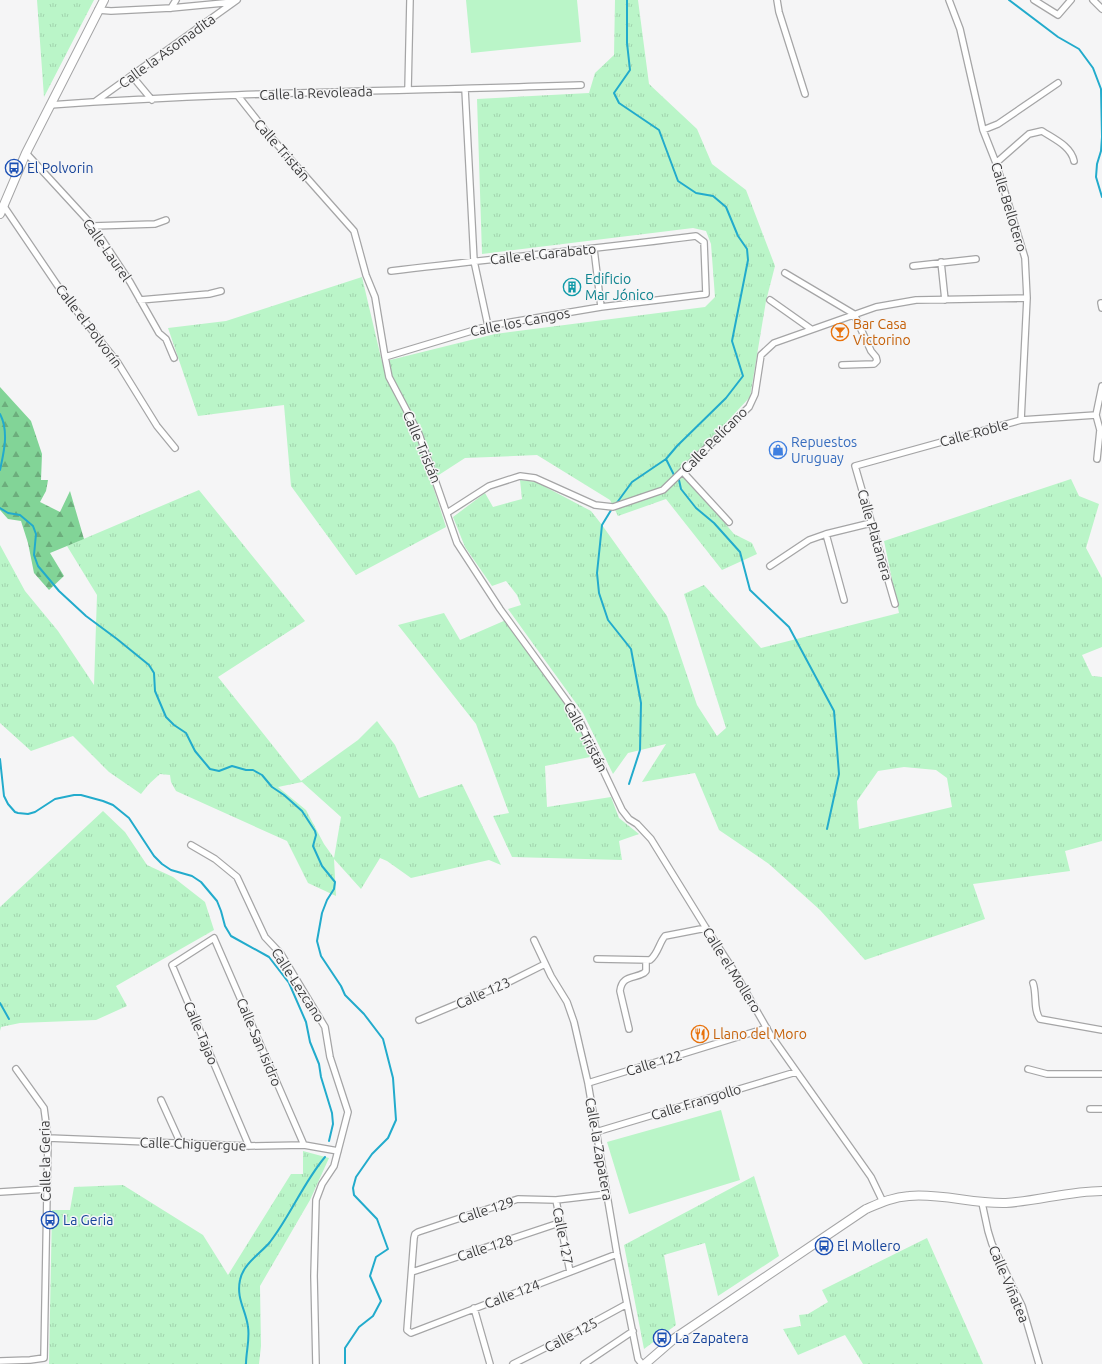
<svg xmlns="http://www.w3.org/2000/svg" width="1102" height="1364" font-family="Ubuntu,sans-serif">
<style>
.grass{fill:url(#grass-tufts);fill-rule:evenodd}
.forest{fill:url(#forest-firs)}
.pitch{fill:#baf5c8}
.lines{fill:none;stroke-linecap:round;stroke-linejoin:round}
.stream{stroke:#22abcc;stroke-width:2}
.minor-casing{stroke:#a5a5a6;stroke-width:8}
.secondary-casing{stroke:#a5a5a6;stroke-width:10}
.minor{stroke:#fff;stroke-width:5.5}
.secondary{stroke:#fff;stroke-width:8}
.labels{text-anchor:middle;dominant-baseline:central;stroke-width:3;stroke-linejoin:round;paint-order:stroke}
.street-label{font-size:14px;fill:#3c3c3d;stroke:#f5f5f6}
.transit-label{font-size:14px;fill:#164399;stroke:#f5f5f6;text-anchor:start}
.culture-label{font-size:14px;fill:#0d838f;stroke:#f5f5f6;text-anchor:start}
.food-label{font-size:14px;fill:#c56008;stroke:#f5f5f6;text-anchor:start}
.shop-label{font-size:14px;fill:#366cbe;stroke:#f5f5f6;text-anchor:start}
</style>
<defs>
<pattern id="grass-tufts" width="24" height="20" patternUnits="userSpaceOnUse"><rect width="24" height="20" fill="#baf5c8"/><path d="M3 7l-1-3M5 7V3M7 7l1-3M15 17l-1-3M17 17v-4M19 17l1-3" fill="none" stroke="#a1d3ad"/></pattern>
<pattern id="forest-firs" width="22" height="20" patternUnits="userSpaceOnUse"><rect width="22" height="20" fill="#82d497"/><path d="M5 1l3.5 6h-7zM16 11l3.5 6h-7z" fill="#6cad7c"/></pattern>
</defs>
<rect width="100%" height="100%" fill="#f5f5f6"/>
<path class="grass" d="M37,0H94L44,97Z
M615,0H638L649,84L697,129L712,164L746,190L775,266L766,301L750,397L681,471L734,534L752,543L757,554L722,570L666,499L618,516L610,500L537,455L465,458L431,480L446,527L356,575L291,486L284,405L198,416L168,328L226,321L362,277L382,362L495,334L705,307L715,297L711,244L706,231L693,228L482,254L477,99L589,93L595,73L614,55Z
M1071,479L1079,496L1099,504L1086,548L1102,578V647L1082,655L1092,676L1102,677V841L1065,851L1070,871L973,884L985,919L865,960L820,910L769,864L719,830L695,773L642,782L666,744L628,753L613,774L583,713L508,609L521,605L517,595L506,581L492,586L465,547L453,517L485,493L493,507L522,499L520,480L536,482L591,511L602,525L667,616L697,705L717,736L726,728L684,594L704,585L761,648L899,613L884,541ZM904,767L936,770L947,778L952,807L859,829L857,801L878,771Z
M199,490L305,621L218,677L301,781L358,740L377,721L395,745L419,798L462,784L501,865L489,860L411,878L387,861L380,858L361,889L334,859L336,896L308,883L287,841L176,791L171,782L170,775L160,774L149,784L141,794L109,772L73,736L31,751L0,723V545L25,591L58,631L94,685L97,595L67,546ZM302,782L341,817L334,858L324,844L306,810L278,787Z
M444,613L460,640L506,620L573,714L595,756L545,766L547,807L611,797L619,818L639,834L619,841L622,860L512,857L493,816L509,813L476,724L398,625Z
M103,811L125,832L147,865L173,877L205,902L214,930L116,986L127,1006L96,1020L20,1023L1,1027L0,1031V907Z
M303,1151L329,1158L310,1200L260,1286L261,1346L259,1364H49L52,1210H70L74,1187L123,1185L203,1235L228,1275L291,1174H303Z
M754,1176L779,1256L718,1296L705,1243L664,1255L676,1325L644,1349L624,1245Z
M927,1238L983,1364H863L845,1335L798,1355L783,1329L801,1326L799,1315L808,1314L828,1302L822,1290Z"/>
<path class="forest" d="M0,387L31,421L42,454L41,480H48L46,491L40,502L60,512L70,491L84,539L50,553L64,576L49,590L34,573L28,543L21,521L8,519L0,510Z"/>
<path class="pitch" d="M466,0H577L581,42L471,53Z
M721,1110L740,1180L629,1214L607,1142Z"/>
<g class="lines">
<path class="stream" d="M627,0V43L630,70L614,93L619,103L659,130L678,181L696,193L713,196L726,207L738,236L747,249L748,260L732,341L743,376L726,398L677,446L666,459L674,475
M1009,0L1058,37L1079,49L1093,68L1101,89L1102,137L1101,151L1097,164L1096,177L1102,197
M0,414C9,431 4,452 0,470
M679,480L681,489L696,508L714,523L740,552L750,590L789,627L834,711L839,774L827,829
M616,504L632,482L666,459
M613,507L602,525L597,573L599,593L608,620L631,649L641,703L640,750L629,784
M0,508L8,513L20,515L33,526L36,534L34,555L38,566L59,591L86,616L117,639L149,665L154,673L155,691L166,717L174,725L186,733L195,751L210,769L219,771L232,766L246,770H253L262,775L272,787L284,795L302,811L315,831L316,835L313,846L322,866L335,882L334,889L327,900L322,913L317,941L321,956L341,986L345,995L364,1014L383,1039L393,1078L396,1120L388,1138L372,1154L356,1177L353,1188L354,1195L377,1219L388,1249L376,1257L370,1276L381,1301L373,1316L359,1327L345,1348V1364
M0,759L4,796L8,804L15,812L18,813L28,814L35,812L55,799L74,795H81L103,801L113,805L129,818L154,856L162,864L171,870L192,876L201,882L217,901L221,911L225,926L231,936L269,957L289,983L306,1022L310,1042L319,1064L321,1077L332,1113L333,1124L329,1141
M0,1003L9,1019
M246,1364C246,1352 250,1339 248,1327C246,1310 236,1299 240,1280C243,1264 261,1253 270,1242C291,1215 303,1183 325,1157"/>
<defs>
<path id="minor" d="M777,0L779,12L805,94
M949,0L960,29L983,130L996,163L1025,258L1027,298L1021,420
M1034,0L1058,15L1071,0
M1093,0L1102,9
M171,8L176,0
M98,10L111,11L171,8L234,2
M132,76L152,100
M465,89L474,261L488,326
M408,90L410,0
M238,96L268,134L354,231L366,275L375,297L385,357L389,377L419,434L457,543L500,609L577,715L622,810L629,819L637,824L651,839L706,928L734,971L770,1034L871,1177L883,1202
M96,101L237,0
M50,105C227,92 404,91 581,85
M983,130L998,124L1058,83
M26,153L93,226L130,282L159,333L166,339L174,358
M996,163L1029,134L1042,131C1054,139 1071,146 1074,161
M3,205L64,295L118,363L157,426L175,448
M93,226L155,224L166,220
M594,249L601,307
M941,262L945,300
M913,266L976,259
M785,273L854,314L871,351L876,357L877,361L874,364L842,365
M140,300L209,294L221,291
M770,300L811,329
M1101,303L1102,308
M385,357L488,326L601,307L706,294L704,242L696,236C594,249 492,259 391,271
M1097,459L1100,430L1096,415L1102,386
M683,472L729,522
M447,513L489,486L520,476L535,478L595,505L613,507L663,490L749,407L755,394L761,355L774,343L876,307L916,300L1027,298
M826,534L844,600
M770,566L809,540L826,534L871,523
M895,604L855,466L1021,420L1096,415
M191,845L215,859L237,877L265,937L281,954L325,1027L330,1057L348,1112L334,1166L322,1184L316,1200L314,1276L316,1364
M534,940L551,976L567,1002L574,1022L588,1083L617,1254L638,1359L642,1364
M597,959L650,960C658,954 659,943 665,936L706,928
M1033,983C1037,994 1033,1010 1040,1019L1102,1030
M419,1020L505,984L545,964
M629,1029L620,991C622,975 634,979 644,973L646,971V960
M1028,1069L1047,1074H1102
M588,1083L767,1028
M161,1100L181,1144
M1090,1109H1102
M596,1132L796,1072
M48,1138L249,1146L304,1145L338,1151
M249,1146L172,965L214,938L304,1145
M0,1192L47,1189
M607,1194L556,1200L518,1199L418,1232L415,1234L414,1238L407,1330L411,1333L617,1254
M556,1200L570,1272
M982,1203L988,1231L992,1244L1022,1306L1039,1364
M412,1272L559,1223
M474,1308L490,1364
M0,1361L30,1360L44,1358L48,1138L44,1108L16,1069
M513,1364L561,1340L627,1304
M584,1364L633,1331"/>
<path id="secondary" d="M0,214L26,153L104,0
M645,1364L675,1338L866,1209C880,1203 893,1197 909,1196C941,1193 973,1204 1006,1203C1038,1201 1070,1191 1102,1191"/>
</defs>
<use href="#minor" class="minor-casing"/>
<use href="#secondary" class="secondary-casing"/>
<use href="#minor" class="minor"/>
<use href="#secondary" class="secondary"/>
</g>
<defs>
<symbol id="bus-ring" viewBox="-11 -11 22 22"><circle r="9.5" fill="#f5f5f6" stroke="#1a4fb4" stroke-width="1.5"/><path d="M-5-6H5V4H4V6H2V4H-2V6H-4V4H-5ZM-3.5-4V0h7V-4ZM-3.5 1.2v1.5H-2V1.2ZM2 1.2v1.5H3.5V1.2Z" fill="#1a4fb4"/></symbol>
<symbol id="building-ring" viewBox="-11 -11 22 22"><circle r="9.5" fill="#f5f5f6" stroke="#0f9aa8" stroke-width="1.5"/><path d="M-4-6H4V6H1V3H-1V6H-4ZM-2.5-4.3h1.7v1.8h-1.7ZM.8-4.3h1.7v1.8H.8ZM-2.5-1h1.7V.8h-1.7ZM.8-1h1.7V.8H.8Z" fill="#0f9aa8"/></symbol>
<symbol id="bar-ring" viewBox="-11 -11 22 22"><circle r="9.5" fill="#f5f5f6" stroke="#e8710a" stroke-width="1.5"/><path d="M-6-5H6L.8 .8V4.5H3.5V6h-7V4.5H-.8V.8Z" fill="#e8710a"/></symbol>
<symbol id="shop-ring" viewBox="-11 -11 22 22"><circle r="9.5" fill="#f5f5f6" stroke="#3f7fe0" stroke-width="1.5"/><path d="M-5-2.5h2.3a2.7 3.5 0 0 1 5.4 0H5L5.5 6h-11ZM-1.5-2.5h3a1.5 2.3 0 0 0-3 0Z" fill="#3f7fe0"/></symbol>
<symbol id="restaurant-ring" viewBox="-11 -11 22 22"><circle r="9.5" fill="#f5f5f6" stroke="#e8710a" stroke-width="1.5"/><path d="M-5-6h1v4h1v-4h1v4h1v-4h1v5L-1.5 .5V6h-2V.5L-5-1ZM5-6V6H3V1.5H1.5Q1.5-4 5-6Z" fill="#e8710a"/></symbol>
</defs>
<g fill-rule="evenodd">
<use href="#bus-ring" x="4" y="158" width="20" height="20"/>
<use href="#building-ring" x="562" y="277" width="20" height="20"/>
<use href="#bar-ring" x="830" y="322" width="20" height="20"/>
<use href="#shop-ring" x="768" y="440" width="20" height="20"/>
<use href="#restaurant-ring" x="690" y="1024" width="20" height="20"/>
<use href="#bus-ring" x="40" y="1210" width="20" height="20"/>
<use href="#bus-ring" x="814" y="1236" width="20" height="20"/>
<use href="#bus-ring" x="652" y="1328" width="20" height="20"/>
</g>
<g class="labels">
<g class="street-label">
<text transform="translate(167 51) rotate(-36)">Calle la Asomadita</text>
<text transform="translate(316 93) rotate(-2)">Calle la Revoleada</text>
<text transform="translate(282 150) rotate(49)">Calle Tristán</text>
<text transform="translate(1009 207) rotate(73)">Calle Bellotero</text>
<text transform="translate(107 250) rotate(55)">Calle Laurel</text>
<text transform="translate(543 254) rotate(-6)">Calle el Garabato</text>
<text transform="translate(520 322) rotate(-11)">Calle los Cangos</text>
<text transform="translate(89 326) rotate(53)">Calle el Polvorín</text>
<text transform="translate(974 433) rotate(-15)">Calle Roble</text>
<text transform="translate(714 440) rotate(-45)">Calle Pelícano</text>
<text transform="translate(422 447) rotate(67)">Calle Tristán</text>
<text transform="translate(875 535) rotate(74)">Calle Platanera</text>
<text transform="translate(586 737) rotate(62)">Calle Tristán</text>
<text transform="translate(732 970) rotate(58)">Calle el Mollero</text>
<text transform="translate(298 985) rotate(57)">Calle Lezcano</text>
<text transform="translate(483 993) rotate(-24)">Calle 123</text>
<text transform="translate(201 1033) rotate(67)">Calle Tajao</text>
<text transform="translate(259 1042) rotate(67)">Calle San Isidro</text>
<text transform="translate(654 1063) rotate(-17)">Calle 122</text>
<text transform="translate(696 1102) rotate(-17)">Calle Frangollo</text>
<text transform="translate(193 1144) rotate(2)">Calle Chiguergue</text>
<text transform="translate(599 1149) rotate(80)">Calle la Zapatera</text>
<text transform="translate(45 1161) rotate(-91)">Calle la Geria</text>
<text transform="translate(486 1210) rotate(-18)">Calle 129</text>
<text transform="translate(563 1236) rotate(79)">Calle 127</text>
<text transform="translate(485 1248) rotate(-18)">Calle 128</text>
<text transform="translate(1009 1284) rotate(67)">Calle Viñatea</text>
<text transform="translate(512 1294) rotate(-21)">Calle 124</text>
<text transform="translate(571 1335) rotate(-28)">Calle 125</text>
</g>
<g class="transit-label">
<text x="27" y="168">El Polvorin</text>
<text x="63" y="1220">La Geria</text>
<text x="837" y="1246">El Mollero</text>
<text x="675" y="1338">La Zapatera</text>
</g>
<g class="culture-label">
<text x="585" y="279">Edificio<tspan x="585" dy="16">Mar Jónico</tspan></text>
</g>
<g class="food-label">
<text x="853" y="324">Bar Casa<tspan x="853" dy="16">Victorino</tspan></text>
<text x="713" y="1034">Llano del Moro</text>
</g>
<g class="shop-label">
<text x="791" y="442">Repuestos<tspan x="791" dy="16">Uruguay</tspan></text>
</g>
</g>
</svg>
